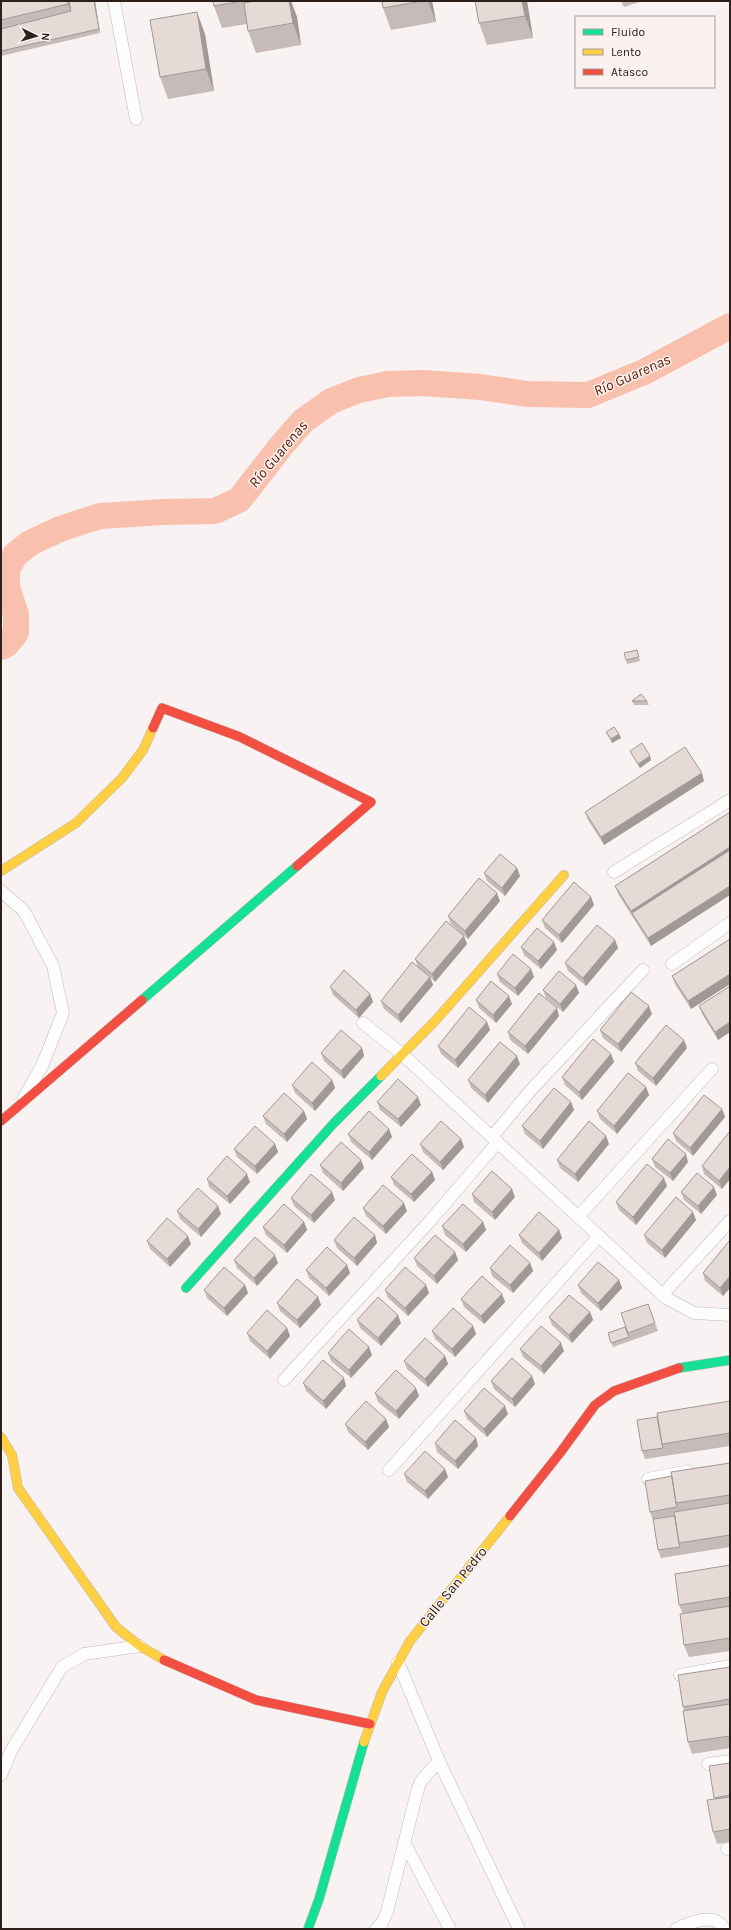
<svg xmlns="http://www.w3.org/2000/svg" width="731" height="1930" font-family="Karla,sans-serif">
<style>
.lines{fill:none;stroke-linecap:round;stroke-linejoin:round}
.river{stroke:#f9c0ad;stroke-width:26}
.street-casing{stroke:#c0b8b6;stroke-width:13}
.fast-casing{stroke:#c0b8b6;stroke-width:10}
.slow-casing{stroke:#c0b8b6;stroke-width:10}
.jam-casing{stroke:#c0b8b6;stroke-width:10}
.street{stroke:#fefdfd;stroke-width:12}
.fast{stroke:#16e098;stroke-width:9}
.slow{stroke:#ffcf43;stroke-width:9}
.jam{stroke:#f24e42;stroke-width:9}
.wall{fill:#c6bbb9}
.shaded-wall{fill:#a19996}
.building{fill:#e6dad7;stroke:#a19996}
.labels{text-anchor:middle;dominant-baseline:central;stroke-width:3;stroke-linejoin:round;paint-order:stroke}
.street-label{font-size:14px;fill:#2d201b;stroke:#faf2f0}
.water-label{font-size:15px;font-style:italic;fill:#5d1800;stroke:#faf2f0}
</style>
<rect width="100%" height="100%" fill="#f8f3f2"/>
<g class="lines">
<path class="river" d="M1,647L6,645L16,633V615L7,587V570L15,555L30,543L60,529L100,516L163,512L215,511L239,500L281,446L303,421L331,401L359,390L388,384L424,383L480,387L527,394L588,395L644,372L730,326"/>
<defs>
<path id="street" d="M114,1L136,119
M614,872L730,800
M1,891L24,911L53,966L63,1013L42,1066L24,1097
M672,964L730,923
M363,1023L402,1054L666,1298L694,1313L730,1315
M492,1137L531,1090L643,970
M578,1217L712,1069
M662,1295L730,1221
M284,1380L430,1221L498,1142
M389,1470L599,1236
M648,1479L688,1471
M398,1662L439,1761L519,1929
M680,1675L730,1666
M708,1764L730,1761
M1,1775L11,1751L62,1667L84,1654L140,1646
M404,1842L450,1929
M727,1849H730
M376,1929L382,1923L387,1912L417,1792L421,1781L439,1761
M676,1929C689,1923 715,1911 724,1929"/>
<path id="fast" d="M142,1000L297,866
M186,1288L334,1123L381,1076
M679,1368L730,1360
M308,1929L319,1899L364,1742"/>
<path id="slow" d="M1,871L76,823L122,778L143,750L153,728
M381,1076L435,1021L564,875
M1,1437L12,1455L18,1488L116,1627L140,1646L164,1660
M364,1742L382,1692L410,1641L510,1516"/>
<path id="jam" d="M153,728L162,708L240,737L371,802L297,866
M1,1121L142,1000
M510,1516L560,1453L595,1405L614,1391L679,1368
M164,1660L256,1700L370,1724"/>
</defs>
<use href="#street" class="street-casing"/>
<use href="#fast" class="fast-casing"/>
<use href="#slow" class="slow-casing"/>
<use href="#jam" class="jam-casing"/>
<use href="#street" class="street"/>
<use href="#fast" class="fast"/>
<use href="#slow" class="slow"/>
<use href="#jam" class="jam"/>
</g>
<path class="wall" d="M1,1H95L100,33L1,56Z
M213,1H291L297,17L301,45L256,53L248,31L247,24L222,28L214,6Z
M382,1H432L436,22L391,30L383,8Z
M475,1H527L533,38L487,45L479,23Z
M621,1H643L624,7Z
M205,34L214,91L168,99L160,77Z
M638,654L640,661L627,664L626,660Z
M632,701H647L649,705H634Z
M606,732L619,734L621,738L612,743L608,736Z
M630,751L651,760L640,768L632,755Z
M704,781L604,845L588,820L585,812Z
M730,812L651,946L618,894L615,886Z
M517,868L520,876L505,896L487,881L484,873Z
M591,897L594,905L562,943L545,928L542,920Z
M500,901L468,939L451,924L448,916Z
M730,939V984L691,1009L675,984L672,976Z
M615,940L618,948L586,986L568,971L565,963Z
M467,944L435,982L430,977L433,985L401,1023L384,1009L381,1001L418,967L415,959Z
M521,947L557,950L541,969L524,955Z
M531,969L534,977L518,996L500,982L497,974Z
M576,985L579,993L563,1012L546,998L543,990Z
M730,986V1032L718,1040L702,1014L699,1006Z
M330,987L370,994L373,1002L359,1018L333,995Z
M476,1000L512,1004L496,1023L479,1008Z
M652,1014L621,1052L603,1038L600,1030Z
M559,1016L528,1054L510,1040L508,1032Z
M487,1022L490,1030L458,1068L441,1054L438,1046Z
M362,1048L364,1056L344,1079L324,1061L321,1053Z
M687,1048L656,1086L638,1071L635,1063Z
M611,1054L614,1062L582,1100L565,1085L562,1077Z
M520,1064L488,1103L471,1088L468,1080Z
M332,1080L335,1088L315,1111L295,1093L292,1085Z
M646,1087L649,1095L617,1134L600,1119L597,1111Z
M377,1102L421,1105L401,1127L380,1110Z
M571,1102L574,1110L543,1149L525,1134L522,1126Z
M722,1109L725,1117L693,1156L676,1141L673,1133Z
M304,1111L307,1119L287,1142L266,1124L263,1116Z
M389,1129L392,1137L372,1160L351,1142L348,1134Z
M730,1131V1179L722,1189L704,1174L702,1166Z
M461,1139L464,1147L443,1170L423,1152L420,1144Z
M275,1144L278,1152L257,1174L237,1157L234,1149Z
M609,1144L578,1182L560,1168L557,1160Z
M652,1159L688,1162L673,1181L655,1167Z
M361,1160L364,1168L343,1191L323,1173L320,1165Z
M432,1172L435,1180L414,1202L394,1185L391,1177Z
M207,1179L250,1182L230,1204L209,1187Z
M667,1186L636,1225L619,1210L616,1202Z
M681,1192L717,1195L701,1214L684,1200Z
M472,1194L515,1197L495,1220L474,1202Z
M291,1198L335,1200L314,1223L294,1206Z
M363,1208L407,1211L386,1234L366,1216Z
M177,1211L221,1214L201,1237L180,1219Z
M696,1220L665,1258L647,1243L644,1235Z
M304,1222L307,1230L287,1253L266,1235L263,1227Z
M483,1222L486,1230L466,1252L445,1235L442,1226Z
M559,1230L562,1238L542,1261L522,1243L519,1235Z
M375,1235L377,1243L357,1266L337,1248L334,1240Z
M730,1240V1288L723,1296L705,1281L703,1273Z
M147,1241L191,1244L170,1267L150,1249Z
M455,1252L458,1260L437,1284L417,1266L414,1258Z
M234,1260L278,1263L257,1286L237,1268Z
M530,1263L533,1271L513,1293L492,1276L490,1268Z
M347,1265L350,1273L329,1296L309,1278L306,1270Z
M619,1280L622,1288L601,1311L581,1293L578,1285Z
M245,1285L248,1293L227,1316L207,1298L204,1290Z
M426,1285L429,1293L408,1316L388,1298L385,1290Z
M502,1294L505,1302L484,1324L464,1307L461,1299Z
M318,1297L321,1305L300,1328L280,1311L277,1303Z
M648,1304L658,1331L613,1347L608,1333L625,1327Z
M590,1312L593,1320L572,1343L552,1325L549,1317Z
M357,1320L401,1323L381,1346L360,1328Z
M473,1326L476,1334L455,1357L435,1339L432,1331Z
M287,1328L290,1336L270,1359L250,1341L247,1333Z
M520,1349L564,1351L544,1374L523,1357Z
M328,1353L372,1355L351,1378L331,1361Z
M445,1356L448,1364L428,1387L407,1369L404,1361Z
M491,1381L535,1384L515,1407L494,1389Z
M303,1383L346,1386L326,1409L306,1391Z
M375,1393L419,1396L399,1419L378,1402Z
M730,1401V1446L645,1459L642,1451L657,1417Z
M464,1411L508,1414L487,1437L467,1419Z
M386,1419L389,1427L368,1450L348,1432L345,1424Z
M476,1438L478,1446L458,1469L437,1452L435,1443Z
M730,1463V1547L661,1558L658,1550L653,1520L650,1512L672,1476Z
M404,1474L448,1477L428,1499L407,1482Z
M730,1565V1651L689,1657L684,1645L683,1614L679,1605Z
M730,1667V1748L692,1754L688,1742L684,1711L683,1707Z
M730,1763V1842L717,1844L713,1832L715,1799L714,1798Z"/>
<path class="shaded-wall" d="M68,1H70L73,15L68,4Z
M94,1H95L100,33L99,29Z
M289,1H291L297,17L301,45L293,23Z
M428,1H432L436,22Z
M522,1H527L533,38L525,16Z
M197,12L205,34L214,91L206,69Z
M619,734L621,738L612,743L611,739Z
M650,756L651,760L640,768L638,764Z
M702,773L704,781L604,845L601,837Z
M730,847V857L632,913L634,919L631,911Z
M517,868L520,876L505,896L502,888Z
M730,886V895L651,946L648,938Z
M497,893L500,901L468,939L465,931Z
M591,897L594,905L562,943L559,935Z
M464,936L467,944L435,982L432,974Z
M615,940L618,948L586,986L583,978Z
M554,942L557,950L541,969L538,961Z
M531,969L534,977L518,996L515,988Z
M730,974V984L691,1009L688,1001Z
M430,977L433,985L401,1023L398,1015Z
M576,985L579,993L563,1012L560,1004Z
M370,994L373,1002L359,1018L356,1010Z
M509,996L512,1004L496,1023L493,1015Z
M649,1006L652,1014L621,1052L618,1044Z
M557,1008L559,1016L528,1054L525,1046Z
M487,1022L490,1030L458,1068L455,1060Z
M730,1022V1032L718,1040L715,1032Z
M684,1040L687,1048L656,1086L653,1078Z
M362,1048L364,1056L344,1079L341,1071Z
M611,1054L614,1062L582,1100L579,1092Z
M517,1056L520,1064L488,1103L485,1095Z
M332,1080L335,1088L315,1111L312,1103Z
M646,1087L649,1095L617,1134L614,1126Z
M418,1097L421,1105L401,1127L398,1119Z
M571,1102L574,1110L543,1149L540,1141Z
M722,1109L725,1117L693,1156L690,1148Z
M304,1111L307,1119L287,1142L284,1134Z
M389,1129L392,1137L372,1160L369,1152Z
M606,1136L609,1144L578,1182L575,1174Z
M461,1139L464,1147L443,1170L440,1162Z
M275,1144L278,1152L257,1174L255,1166Z
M686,1154L688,1162L673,1181L670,1173Z
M361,1160L364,1168L343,1191L341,1183Z
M730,1167V1179L722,1189L719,1181Z
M432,1172L435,1180L414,1202L411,1194Z
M247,1174L250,1182L230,1204L227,1196Z
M664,1178L667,1186L636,1225L633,1217Z
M714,1187L717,1195L701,1214L698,1206Z
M512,1189L515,1197L495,1220L492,1212Z
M332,1192L335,1200L314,1223L311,1215Z
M404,1203L407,1211L386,1234L383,1226Z
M218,1206L221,1214L201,1237L198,1229Z
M693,1212L696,1220L665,1258L662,1250Z
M304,1222L307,1230L287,1253L284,1245Z
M483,1222L486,1230L466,1252L463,1244Z
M559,1230L562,1238L542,1261L539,1253Z
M375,1235L377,1243L357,1266L354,1258Z
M188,1236L191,1244L170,1267L167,1259Z
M455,1252L458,1260L437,1284L434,1276Z
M275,1255L278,1263L257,1286L254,1278Z
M530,1263L533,1271L513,1293L510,1285Z
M347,1265L350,1273L329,1296L326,1288Z
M730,1276V1288L723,1296L720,1288Z
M619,1280L622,1288L601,1311L598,1303Z
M245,1285L248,1293L227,1316L224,1308Z
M426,1285L429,1293L408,1316L405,1308Z
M502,1294L505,1302L484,1324L481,1316Z
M318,1297L321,1305L300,1328L297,1320Z
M590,1312L593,1320L572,1343L569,1335Z
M398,1315L401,1323L381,1346L378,1338Z
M473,1326L476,1334L455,1357L452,1349Z
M287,1328L290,1336L270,1359L267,1351Z
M561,1343L564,1351L544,1374L541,1366Z
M369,1347L372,1355L351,1378L349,1370Z
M445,1356L448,1364L428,1387L425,1379Z
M532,1376L535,1384L515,1407L512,1399Z
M344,1378L346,1386L326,1409L323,1401Z
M416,1388L419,1396L399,1419L396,1411Z
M505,1406L508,1414L487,1437L484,1429Z
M386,1419L389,1427L368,1450L365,1442Z
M476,1438L478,1446L458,1469L455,1461Z
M445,1469L448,1477L428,1499L425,1491Z"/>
<path class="building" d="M1,1H68V4L1,20Z
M69,1H94L99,29L1,51V29L71,11Z
M213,1H242L214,6Z
M255,1H289L293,23L248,31L244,3Z
M382,1H422L383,8Z
M475,1H522L525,16L479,23Z
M197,12L206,69L160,77L150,20Z
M637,650L639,657L626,660L624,653Z
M641,694L647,701H632Z
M614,727L619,734L611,739L606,732Z
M642,743L650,756L638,764L630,751Z
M685,747L702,773L601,837L585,812Z
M730,812V847L631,911L615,886Z
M730,850V886L648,938L632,913Z
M500,854L517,868L502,888L484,873Z
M479,878L497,893L465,931L448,916Z
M574,882L591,897L559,935L542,920Z
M446,921L464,936L432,974L415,959Z
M597,925L615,940L583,978L565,963Z
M537,928L554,942L538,961L521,947Z
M730,939V974L688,1001L672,976Z
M513,954L531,969L515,988L497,974Z
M412,962L430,977L398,1015L381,1001Z
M344,970L370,994L356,1010L330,987Z
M559,971L576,985L560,1004L543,990Z
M491,981L509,996L493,1015L476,1000Z
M730,986V1022L715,1032L699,1006Z
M631,992L649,1006L618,1044L600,1030Z
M539,993L557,1008L525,1046L508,1032Z
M469,1007L487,1022L455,1060L438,1046Z
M666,1025L684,1040L653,1078L635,1063Z
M341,1030L362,1048L341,1071L321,1053Z
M593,1039L611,1054L579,1092L562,1077Z
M500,1042L517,1056L485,1095L468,1080Z
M312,1062L332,1080L312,1103L292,1085Z
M628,1073L646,1087L614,1126L597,1111Z
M398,1079L418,1097L398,1119L377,1102Z
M554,1088L571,1102L540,1141L522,1126Z
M284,1093L304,1111L284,1134L263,1116Z
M704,1095L722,1109L690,1148L673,1133Z
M369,1111L389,1129L369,1152L348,1134Z
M441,1121L461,1139L440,1162L420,1144Z
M589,1121L606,1136L575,1174L557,1160Z
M255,1126L275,1144L255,1166L234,1149Z
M730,1131V1167L719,1181L702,1166Z
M668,1139L686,1154L670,1173L652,1159Z
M341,1142L361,1160L341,1183L320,1165Z
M412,1154L432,1172L411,1194L391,1177Z
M227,1156L247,1174L227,1196L207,1179Z
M647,1164L664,1178L633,1217L616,1202Z
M492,1171L512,1189L492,1212L472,1194Z
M697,1173L714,1187L698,1206L681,1192Z
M311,1174L332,1192L311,1215L291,1198Z
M383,1185L404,1203L383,1226L363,1208Z
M198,1188L218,1206L198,1229L177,1211Z
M676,1197L693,1212L662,1250L644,1235Z
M284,1204L304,1222L284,1245L263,1227Z
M463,1204L483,1222L463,1244L442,1226Z
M539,1212L559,1230L539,1253L519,1235Z
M354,1217L375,1235L354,1258L334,1240Z
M167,1218L188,1236L167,1259L147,1241Z
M435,1235L455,1252L434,1276L414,1258Z
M255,1237L275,1255L254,1278L234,1260Z
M730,1240V1276L720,1288L703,1273Z
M510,1245L530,1263L510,1285L490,1268Z
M327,1247L347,1265L326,1288L306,1270Z
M598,1262L619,1280L598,1303L578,1285Z
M224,1267L245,1285L224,1308L204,1290Z
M405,1267L426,1285L405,1308L385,1290Z
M482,1276L502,1294L481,1316L461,1299Z
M297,1279L318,1297L297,1320L277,1303Z
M569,1295L590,1312L569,1335L549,1317Z
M378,1297L398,1315L378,1338L357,1320Z
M648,1304L655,1323L628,1333L621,1313Z
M453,1308L473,1326L452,1349L432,1331Z
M267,1310L287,1328L267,1351L247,1333Z
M541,1326L561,1343L541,1366L520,1349Z
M625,1327L629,1337L611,1343L608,1333Z
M349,1329L369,1347L349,1370L328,1353Z
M425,1338L445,1356L425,1379L404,1361Z
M512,1358L532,1376L512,1399L491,1381Z
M323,1360L344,1378L323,1401L303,1383Z
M396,1370L416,1388L396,1411L375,1393Z
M484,1388L505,1406L484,1429L464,1411Z
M366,1401L386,1419L365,1442L345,1424Z
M730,1401V1433L662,1444L657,1413Z
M657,1417L662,1444L663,1448L642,1451L637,1420Z
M455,1420L476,1438L455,1461L435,1443Z
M425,1451L445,1469L425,1491L404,1474Z
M730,1463V1495L676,1503L671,1472Z
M672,1476L676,1503L677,1507L650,1512L645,1481Z
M730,1503V1535L679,1543L674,1512Z
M675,1516L679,1543L680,1547L658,1550L653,1519Z
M730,1565V1597L679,1605L675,1574Z
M730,1606V1638L684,1645L680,1614Z
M730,1667V1699L683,1707L678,1675Z
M730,1704V1736L688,1742L683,1711Z
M730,1763V1795L714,1798L709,1766Z
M730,1797V1829L713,1832L707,1800Z"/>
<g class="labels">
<g class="street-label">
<text transform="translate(453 1587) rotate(-51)">Calle San Pedro</text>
</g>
<g class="water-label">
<text transform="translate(632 375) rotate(-24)">Río Guarenas</text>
<text transform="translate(278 454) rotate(-50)">Río Guarenas</text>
</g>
</g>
<rect width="731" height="1930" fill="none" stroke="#2d201b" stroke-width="4"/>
<rect x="575" y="16" width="140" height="72" fill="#faf2f0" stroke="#a89e9b"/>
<rect x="583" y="29" width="20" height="6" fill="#16e098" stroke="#a89e9b"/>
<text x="611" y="36" font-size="12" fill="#2d201b">Fluido</text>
<rect x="583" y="49" width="20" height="6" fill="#ffcf43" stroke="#a89e9b"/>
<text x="611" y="56" font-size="12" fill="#2d201b">Lento</text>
<rect x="583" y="69" width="20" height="6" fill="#f24e42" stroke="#a89e9b"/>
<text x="611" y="76" font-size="12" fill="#2d201b">Atasco</text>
<g transform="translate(36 36) rotate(95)" stroke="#faf2f0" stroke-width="3" paint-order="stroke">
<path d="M0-3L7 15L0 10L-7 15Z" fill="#2d201b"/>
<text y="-6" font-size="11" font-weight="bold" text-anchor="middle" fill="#2d201b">N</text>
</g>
</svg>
